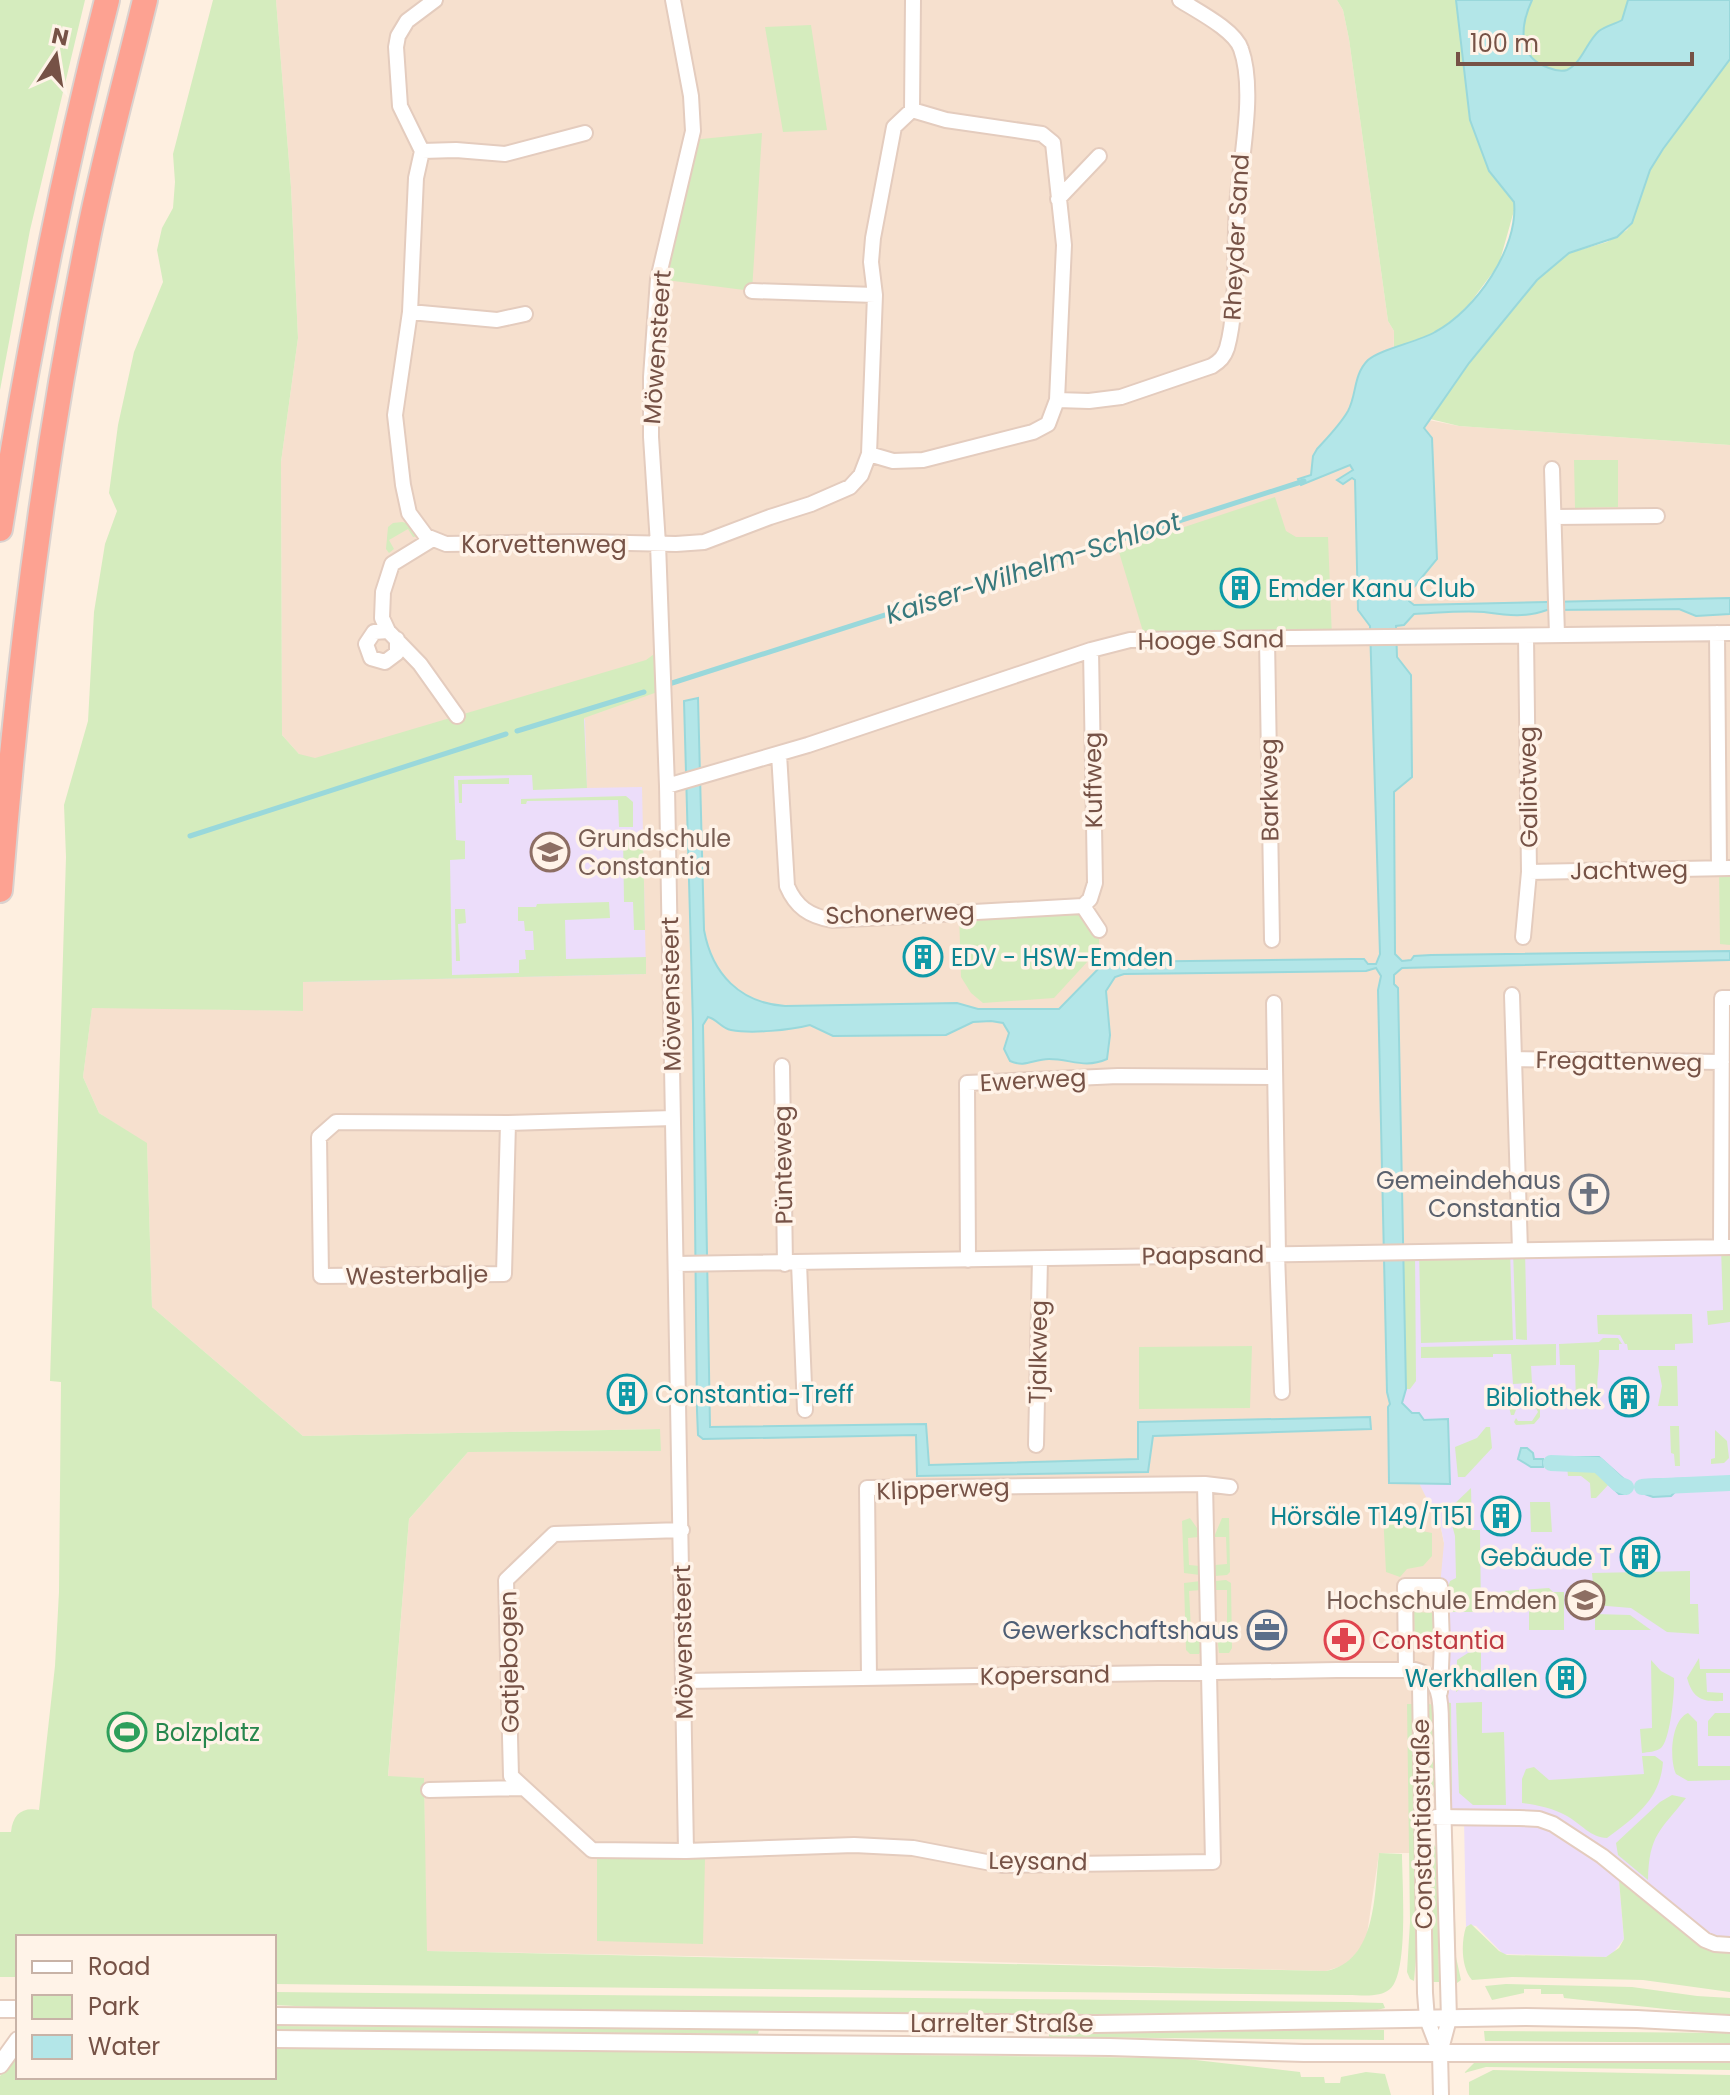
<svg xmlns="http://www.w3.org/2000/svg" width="1730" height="2095" font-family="Poppins,sans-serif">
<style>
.residential{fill:#f6e0ce}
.education{fill:#ecddfa}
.green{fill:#d5ecbe}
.water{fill:#b3e6e8;stroke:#99d8db;stroke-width:2}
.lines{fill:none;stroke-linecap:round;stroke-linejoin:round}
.stream{stroke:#99d8db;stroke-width:5}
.canal{stroke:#b3e6e8;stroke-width:16}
.minor-casing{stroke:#e4ccbe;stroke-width:18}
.tertiary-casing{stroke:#e4ccbe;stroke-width:20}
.motorway-casing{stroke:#dbd2cf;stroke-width:28}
.minor{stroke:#fff;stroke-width:14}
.tertiary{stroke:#fff;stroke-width:16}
.motorway{stroke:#fda292;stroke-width:24}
.labels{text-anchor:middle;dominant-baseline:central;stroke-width:7;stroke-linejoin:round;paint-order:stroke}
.street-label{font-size:24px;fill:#765246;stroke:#fff3e8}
.culture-label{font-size:24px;fill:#0d838f;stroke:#fff3e8;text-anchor:end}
.education-label{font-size:24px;fill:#785e54;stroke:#fff3e8;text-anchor:start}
.worship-label{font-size:24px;fill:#5b616d;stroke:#fff3e8;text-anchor:end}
.service-label{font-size:24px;fill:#4e5e75;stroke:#fff3e8;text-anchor:end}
.health-label{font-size:24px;fill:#be3a42;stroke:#fff3e8;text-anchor:start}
.leisure-label{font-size:24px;fill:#27864d;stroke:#fff3e8;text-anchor:start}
.water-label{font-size:26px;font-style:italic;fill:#38797d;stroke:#fff3e8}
</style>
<rect width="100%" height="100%" fill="#feefe0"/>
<path class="residential" d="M276,0H1337L1343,10L1349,39L1388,321L1394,331L1393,413L1459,426L1730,445V1247L1403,1251L1406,1389L1430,1505L1438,1513L1444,1543V1817L1422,1818L1424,1853H1379L1367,1934L1361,1948L1345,1965L1326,1971L955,1961L426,1951L424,1778L388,1777L409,1519L468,1452L660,1451V1429L303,1436L152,1307L147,1144L99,1113L83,1077L92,1007L302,1011L299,754L282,735L281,462L298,338L291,187Z"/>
<path class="education" d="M585,719L587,788L642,787L646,974L303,982L300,808Z
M1730,1247V1945H1721L1619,1880L1624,1939L1613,1953L1606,1957L1503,1954L1476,1926L1469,1925L1466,1927L1464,1818L1444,1817L1440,1586L1444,1543L1438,1513L1430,1505L1419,1483H1450L1448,1420H1424L1412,1413L1402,1403L1406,1389L1403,1251Z"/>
<path class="green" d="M0,0H85L30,230L0,390Z
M213,0H276L291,187L298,338L281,462L282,735L299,754L315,758L646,660L661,649L663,690L584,718L587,788L533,790L532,775L454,776L456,840L465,841V859L450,860L452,975L519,973V960L526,959L525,950H534L533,931H525L524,921H518V907H536L537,904L609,902L610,918L565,920L566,959L646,957V974L303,982V1011L92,1008L83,1077L99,1113L147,1143L152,1307L303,1436L660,1429L661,1451L468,1452L409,1519L388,1776L424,1778L427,1951L1326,1971C1377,1961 1374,1894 1379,1853L1402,1854C1402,1880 1409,1973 1390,1989C1380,1998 1361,1995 1348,1995L274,1984V1937H18V1977H0V1832H11C13,1814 22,1807 39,1810L55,1666L59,1592L61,1382L50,1381L66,857L64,805L88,721L94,612L105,544L117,511L109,493L118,425L134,352L163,282L157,250L162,228L173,208L175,182L173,154Z
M1337,0H1456L1470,120L1511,195L1515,207L1499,264L1470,303L1452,321L1436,332L1394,349V331L1388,321L1349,39L1343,10Z
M1532,0H1628L1622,20C1615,24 1606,26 1599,31C1587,41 1582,63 1567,70C1561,72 1554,70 1549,68C1517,58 1520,26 1532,0Z
M811,25L827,130L783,132L765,27Z
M1730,59V445L1459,426L1430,419L1469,363L1537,280L1569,253L1607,242L1627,230L1632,223L1650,170L1663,149Z
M762,133L752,291L658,279L691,140Z
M1574,460H1618V507L1575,508Z
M1275,497L1286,531L1296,537H1328L1332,638H1145L1118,549Z
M402,522L411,524L418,536L413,537L408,529L389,540L394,549L389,553L386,549L388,527L393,523Z
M509,778V784H462V803H459L458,780Z
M626,796L633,802V827H619L618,800L527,801L526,804H521V799Z
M623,836H643L645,930H634L633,902H624Z
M1719,868H1730V945L1720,944Z
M1083,906L1099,930V949L1054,998L983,1003L971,993L961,977L959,911Z
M455,909H465L466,923L458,924L460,961H456Z
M1721,1247H1730V1322L1708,1325L1707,1311L1723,1310Z
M1419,1250H1510L1513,1340L1421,1343Z
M1513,1250H1525L1527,1340L1516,1339Z
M1403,1251H1415L1416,1381L1410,1389H1406Z
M1692,1314L1693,1343L1675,1344V1350H1628L1627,1344H1625L1620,1335L1598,1334L1597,1315Z
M1603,1338H1618L1622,1344H1619V1350H1599C1600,1374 1594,1383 1600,1407H1581L1576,1403L1575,1365H1560L1559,1344L1599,1342Z
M1556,1344V1365L1531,1366L1532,1383L1513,1384L1511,1354H1493V1357L1421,1358V1347Z
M1252,1346L1250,1408L1139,1409V1347Z
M1658,1366H1677L1678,1406H1658L1662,1386Z
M1540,1402V1417L1534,1424L1516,1425L1514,1422L1516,1418L1518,1421H1532L1538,1412L1535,1406L1517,1407L1514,1415H1511L1508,1403Z
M1670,1426H1679L1680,1466H1675L1674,1454L1671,1453Z
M1486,1427H1490L1492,1448L1465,1477H1458L1455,1447L1477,1438Z
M1715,1430L1727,1441L1729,1458L1724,1463L1711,1464V1459L1715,1458Z
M1567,1467H1591L1609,1484L1596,1498H1591L1590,1483L1581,1476H1568Z
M1471,1488L1472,1530H1480L1481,1612H1451L1447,1591L1450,1581L1456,1578L1455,1536L1448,1510Z
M1530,1502H1550L1552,1532H1531Z
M1409,1512L1417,1530L1432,1533V1556L1423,1566L1407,1569L1400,1577L1386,1572L1383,1513Z
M1190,1518L1199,1531V1537L1188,1538L1189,1565L1200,1566V1575L1184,1573L1182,1521Z
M1222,1518H1229L1230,1572L1227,1575L1215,1576V1565L1227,1564L1226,1537H1214Z
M1690,1571V1604H1698L1699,1634L1667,1632L1631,1608L1595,1605L1592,1573Z
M1226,1580L1231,1583L1232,1648L1229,1653H1219L1216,1628H1227V1590H1216L1215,1581Z
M1201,1581V1590L1189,1591L1191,1629L1201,1630V1651L1199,1654H1190L1186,1650L1184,1583Z
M1549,1588L1553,1592H1564V1630H1529V1611H1506L1505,1591Z
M1414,1612L1436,1613L1437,1642L1434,1645L1415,1643Z
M1595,1614L1630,1615L1651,1630H1595Z
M1481,1650V1673L1456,1692L1457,1660L1468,1653Z
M1699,1658L1700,1669H1730V1673H1706L1707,1692L1723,1693V1701C1702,1702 1693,1699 1687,1678Z
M1651,1660L1661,1671L1674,1678C1675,1691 1670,1741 1661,1748C1656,1752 1648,1752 1642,1753L1640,1729L1652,1728Z
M1446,1702L1451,1703L1452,1795L1448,1794Z
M1482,1702V1733L1504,1732L1506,1805H1473L1459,1793L1456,1703Z
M1407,1704H1415L1418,1935L1414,1981L1410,1979L1407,1972L1410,1922Z
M1429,1704L1434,1705V1792L1429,1790Z
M1688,1713L1697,1722L1698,1766H1730V1780L1688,1781L1676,1774C1669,1759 1671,1720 1688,1713Z
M1715,1713H1730V1736H1708V1721Z
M1642,1756H1655L1663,1762C1660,1800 1635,1817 1607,1838C1591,1838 1580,1823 1567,1816C1552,1808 1538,1805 1522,1803V1779L1526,1769L1534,1767L1549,1780L1644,1774Z
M1672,1795L1686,1798C1660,1831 1649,1835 1648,1880L1618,1855L1616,1843L1660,1802Z
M1449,1843H1453L1456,1957L1461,1980L1457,1983L1453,1970Z
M1434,1845L1436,1847L1439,1982H1433L1430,1849Z
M597,1856L705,1859L703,1944L597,1941Z
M1626,1876L1688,1927L1730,1945V1992L1643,1980L1512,1977L1472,1980C1461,1968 1461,1942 1466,1927L1471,1924L1499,1951L1507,1955L1606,1957L1619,1948L1624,1939L1619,1880Z
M1506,1984L1632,1987L1697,1996L1730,1998V2016L1564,1998L1563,1994H1541V1989H1524V1993L1492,2000L1485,1986Z
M274,1992L1348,2002L1383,2003L1385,2008L1377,2010L1049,2015L316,2007L274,2005Z
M274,2026L759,2030L758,2034L274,2030Z
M1201,2029L1384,2030V2040L1049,2037V2033Z
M1484,2031L1730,2033V2043L1485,2041Z
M274,2048L1178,2058L1300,2072L1301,2077H1324L1325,2083H1340L1341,2077L1366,2072L1385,2074L1391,2095H0V2076L18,2055V2077H274Z
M1484,2060L1730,2062V2070L1486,2067L1464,2073L1475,2062Z
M1493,2070L1730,2075V2095H1469V2082Z"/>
<path class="water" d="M1456,0H1532C1520,26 1517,58 1549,68C1554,70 1561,72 1567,70C1582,63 1587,41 1599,31C1606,26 1615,24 1622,20L1628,0H1730V59L1663,149L1650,170L1632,223L1617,237L1569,253L1537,280L1469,363L1424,428L1432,438L1437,559L1409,593V601L1414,605L1730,598V614L1696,616L1679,609L1547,610C1526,618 1506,615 1484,612C1462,610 1437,613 1414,614L1404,625L1396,626L1397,657L1411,675L1412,777L1394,792L1395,954L1402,961L1411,960L1414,956L1431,955L1730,951V960L1402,968L1394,975V984L1398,988L1406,1389L1402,1403L1412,1413H1419L1424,1420L1448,1419L1450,1484L1389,1483L1388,1407L1390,1404L1387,1392L1378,990L1381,976L1376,968L1366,971L1124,974L1115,977L1106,991L1110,1035L1107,1059C1084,1069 1071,1059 1049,1059C1033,1059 1026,1068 1010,1061L1004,1049L1009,1033L1003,1023L991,1021L973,1022L946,1035L833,1036L810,1025C790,1030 752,1034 731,1030C721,1028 717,1019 708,1017L703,1025L710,1427L926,1424L929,1465L1138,1459V1422L1370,1417L1371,1429L1153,1436L1148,1472L917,1476L916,1435L703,1439L698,1435L697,1411L693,1024L684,701L698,698L704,930C712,974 740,1003 785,1006L957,1003L978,1009H1059L1102,965L1108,962L1352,959H1364L1368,964H1376L1380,954L1370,626L1358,610L1355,480L1352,478L1343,484L1337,480L1353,470L1350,465L1301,485L1298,479L1311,475L1313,456L1317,449C1328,437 1340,425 1348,411C1357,394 1353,375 1368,360C1380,349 1418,342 1435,332C1475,311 1519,248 1514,202L1489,171L1470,120Z
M1521,1448H1527L1533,1453L1534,1459H1543V1467H1531L1518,1459Z
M1567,1457H1599L1625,1480L1626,1494H1619L1591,1467H1567Z
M1701,1478V1488H1679L1671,1496L1653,1497L1642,1493V1480Z"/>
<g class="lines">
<path class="stream" d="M669,684L1304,481
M517,731L644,692
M190,836L506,734"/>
<path class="canal" d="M1551,1463L1598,1465L1618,1484L1626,1487
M1642,1487L1730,1483"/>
<defs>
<path id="minor" d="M435,0L407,21L398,36L396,47L400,106L422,151L416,178L410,312L395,415L403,485L409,513L426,536L446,544L582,542L676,544L704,542L770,517L811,504L850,487L861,475L869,454L893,461L923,460L1033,432L1048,424L1057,400L1089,401L1121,397L1212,366C1220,361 1224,357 1227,348C1238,309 1234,249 1237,207C1240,161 1256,91 1241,49C1235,30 1197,11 1180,0
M673,0L691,96L693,131L658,279L651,377V437L658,544L667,786L686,1851
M912,110L946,120L1042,134L1053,143L1064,245L1057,400
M422,151L456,150L505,154L585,133
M1058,199L1099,156
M752,291L875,295
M410,312L497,320L525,314
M869,454L875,295L871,262L873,238L894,127L912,110L913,0
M1552,469L1557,635
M1554,517L1657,516
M431,540L392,564L383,592L382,618L388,631L420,664L457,716
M388,631L374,632L366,644L371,658L385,662L397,653V639
M1717,633L1719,868
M1267,639L1272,940
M779,754L787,886C796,907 809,916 832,920L1083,906L1099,930
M667,786L808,745L1091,650L1130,640L1730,633
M1529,872L1730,868
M1083,906L1090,899L1095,883L1091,650
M1523,937L1529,872L1526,636
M1512,995L1520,1250
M1274,1003L1278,1254
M1515,1059L1722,1062
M782,1066L785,1264
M508,1123L504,1274L321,1276L319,1137L336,1122L508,1123L673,1118
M1721,1247L1722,998H1730
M1277,1254L1282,1392
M968,1260L967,1083L1118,1076L1275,1077
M799,1263L805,1410
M676,1264L1730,1247
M1036,1445L1040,1259
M1205,1484L1230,1487
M682,1530L554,1534L506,1580L511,1776L592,1850L686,1851L854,1845L913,1848L1002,1865L1213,1862L1205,1484L867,1488L869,1678
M1406,1669L1415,1676L1420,1687L1425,1993L1427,2019L1440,2053
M1406,1669L1405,1586H1440L1442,1643L1440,1692
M684,1681L1337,1670H1415C1441,1676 1441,1702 1441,1725L1449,2019L1440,2053L1441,2095
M429,1790L524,1788
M1436,1817L1519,1818L1539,1819L1553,1824L1602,1856L1705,1940L1715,1944L1730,1945"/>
<path id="tertiary" d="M0,2009H18
M274,2016L1096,2024L1526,2017L1637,2019L1730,2024
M274,2039L1110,2047L1304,2053H1730
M0,2065L18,2040"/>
<path id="motorway" d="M0,529C28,351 62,175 107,0
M0,890C17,674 43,460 86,248C102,164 125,83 145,0"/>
</defs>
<use href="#minor" class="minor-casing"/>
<use href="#tertiary" class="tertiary-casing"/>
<use href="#motorway" class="motorway-casing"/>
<use href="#minor" class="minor"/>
<use href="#tertiary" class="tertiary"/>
<use href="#motorway" class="motorway"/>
</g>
<defs>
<symbol id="building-ring" viewBox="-11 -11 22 22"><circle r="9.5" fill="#fff3e8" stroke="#0f9aa8" stroke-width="1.5"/><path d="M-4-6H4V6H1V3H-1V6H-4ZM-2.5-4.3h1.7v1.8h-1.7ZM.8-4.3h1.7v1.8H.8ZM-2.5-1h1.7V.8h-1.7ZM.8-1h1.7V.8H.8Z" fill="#0f9aa8"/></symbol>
<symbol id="school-ring" viewBox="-11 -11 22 22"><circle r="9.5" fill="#fff3e8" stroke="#8d6e63" stroke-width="1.5"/><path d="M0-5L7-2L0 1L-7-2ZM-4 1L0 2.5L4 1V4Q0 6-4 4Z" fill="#8d6e63"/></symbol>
<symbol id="church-ring" viewBox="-11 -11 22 22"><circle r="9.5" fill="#fff3e8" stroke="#6b7280" stroke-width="1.5"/><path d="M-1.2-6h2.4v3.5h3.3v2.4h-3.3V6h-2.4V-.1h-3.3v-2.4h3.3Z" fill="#6b7280"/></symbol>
<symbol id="university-ring" viewBox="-11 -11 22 22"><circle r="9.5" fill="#fff3e8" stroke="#8d6e63" stroke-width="1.5"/><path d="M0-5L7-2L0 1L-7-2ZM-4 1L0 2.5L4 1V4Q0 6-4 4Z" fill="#8d6e63"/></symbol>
<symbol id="office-ring" viewBox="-11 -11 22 22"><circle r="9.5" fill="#fff3e8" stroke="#5c6f8a" stroke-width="1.5"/><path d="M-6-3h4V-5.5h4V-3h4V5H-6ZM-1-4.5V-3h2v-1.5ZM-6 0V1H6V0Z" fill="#5c6f8a"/></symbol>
<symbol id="pharmacy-ring" viewBox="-11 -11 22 22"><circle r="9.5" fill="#fff3e8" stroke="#e0444e" stroke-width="1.5"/><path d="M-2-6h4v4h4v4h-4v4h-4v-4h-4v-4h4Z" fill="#e0444e"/></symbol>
<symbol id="stadium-ring" viewBox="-11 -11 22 22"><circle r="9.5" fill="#fff3e8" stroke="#2e9e5b" stroke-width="1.5"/><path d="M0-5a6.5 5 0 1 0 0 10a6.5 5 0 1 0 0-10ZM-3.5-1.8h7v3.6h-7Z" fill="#2e9e5b"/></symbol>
</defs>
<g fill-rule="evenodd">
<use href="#building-ring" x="1218" y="566" width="44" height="44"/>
<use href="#school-ring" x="528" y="830" width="44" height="44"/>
<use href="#building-ring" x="901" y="935" width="44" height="44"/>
<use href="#church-ring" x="1567" y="1172" width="44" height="44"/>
<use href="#building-ring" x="605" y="1372" width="44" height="44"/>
<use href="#building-ring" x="1607" y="1375" width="44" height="44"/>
<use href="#building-ring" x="1479" y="1494" width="44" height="44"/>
<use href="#building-ring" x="1618" y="1535" width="44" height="44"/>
<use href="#university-ring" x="1563" y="1578" width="44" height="44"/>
<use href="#office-ring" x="1245" y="1608" width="44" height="44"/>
<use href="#pharmacy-ring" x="1322" y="1618" width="44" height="44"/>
<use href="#building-ring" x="1544" y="1656" width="44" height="44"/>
<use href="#stadium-ring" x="105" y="1710" width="44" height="44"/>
</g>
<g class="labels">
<g class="street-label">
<text transform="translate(1236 237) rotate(-87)">Rheyder Sand</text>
<text transform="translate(657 347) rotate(-86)">Möwensteert</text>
<text x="544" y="544">Korvettenweg</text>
<text transform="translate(1211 640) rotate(-1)">Hooge Sand</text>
<text transform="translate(1093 780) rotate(-91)">Kuffweg</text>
<text transform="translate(1528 787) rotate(-91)">Galiotweg</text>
<text transform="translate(1269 790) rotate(-91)">Barkweg</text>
<text transform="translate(1629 870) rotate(-1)">Jachtweg</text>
<text transform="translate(900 913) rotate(-2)">Schonerweg</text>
<text transform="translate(671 994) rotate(-91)">Möwensteert</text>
<text transform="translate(1619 1061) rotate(1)">Fregattenweg</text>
<text transform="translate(1033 1080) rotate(-3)">Ewerweg</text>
<text transform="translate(783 1165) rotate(-91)">Pünteweg</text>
<text transform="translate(1203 1255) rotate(-1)">Paapsand</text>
<text transform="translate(417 1275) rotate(-1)">Westerbalje</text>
<text transform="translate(1038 1352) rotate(-89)">Tjalkweg</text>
<text transform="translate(943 1489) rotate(-2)">Klipperweg</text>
<text transform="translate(683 1642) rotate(-91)">Möwensteert</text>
<text transform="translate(509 1662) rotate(-91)">Gatjebogen</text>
<text transform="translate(1045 1675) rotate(-1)">Kopersand</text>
<text transform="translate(1422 1824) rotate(-91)">Constantiastraße</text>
<text transform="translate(1038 1861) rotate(1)">Leysand</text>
<text x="1002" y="2023">Larrelter Straße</text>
</g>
<g class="culture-label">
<text x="1268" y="588" text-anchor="start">Emder Kanu Club</text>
<text x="951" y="957" text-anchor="start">EDV - HSW-Emden</text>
<text x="655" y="1394" text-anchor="start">Constantia-Treff</text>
<text x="1601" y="1397">Bibliothek</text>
<text x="1473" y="1516">Hörsäle T149/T151</text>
<text x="1612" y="1557">Gebäude T</text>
<text x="1538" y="1678">Werkhallen</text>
</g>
<g class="education-label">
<text x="578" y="838">Grundschule<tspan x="578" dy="28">Constantia</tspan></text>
<text x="1557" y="1600" text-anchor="end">Hochschule Emden</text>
</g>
<g class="worship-label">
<text x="1561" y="1180">Gemeindehaus<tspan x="1561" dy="28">Constantia</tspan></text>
</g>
<g class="service-label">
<text x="1239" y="1630">Gewerkschaftshaus</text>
</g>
<g class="health-label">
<text x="1372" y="1640">Constantia</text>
</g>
<g class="leisure-label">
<text x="155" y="1732">Bolzplatz</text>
</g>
<g class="water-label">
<text transform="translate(1033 568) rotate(-18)">Kaiser-Wilhelm-Schloot</text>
</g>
</g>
<rect x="16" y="1935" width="260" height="144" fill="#fff3e8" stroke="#c8b3a7" stroke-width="2"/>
<rect x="32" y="1961" width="40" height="12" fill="#ffffff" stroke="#c8b3a7" stroke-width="2"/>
<text x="88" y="1975" font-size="24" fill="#765246">Road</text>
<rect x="32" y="1995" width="40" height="24" fill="#d5ecbe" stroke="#c8b3a7" stroke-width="2"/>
<text x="88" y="2015" font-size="24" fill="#765246">Park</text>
<rect x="32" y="2035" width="40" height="24" fill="#b3e6e8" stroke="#c8b3a7" stroke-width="2"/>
<text x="88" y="2055" font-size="24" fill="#765246">Water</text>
<g transform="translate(56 56) rotate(12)" stroke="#fff3e8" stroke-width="6" paint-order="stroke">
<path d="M0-6L14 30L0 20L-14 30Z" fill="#765246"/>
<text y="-12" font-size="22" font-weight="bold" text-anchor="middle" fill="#765246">N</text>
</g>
<path d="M1458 52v12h234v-12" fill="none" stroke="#765246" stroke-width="4"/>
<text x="1470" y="52" font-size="24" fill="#765246" stroke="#fff3e8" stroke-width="6" paint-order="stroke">100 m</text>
</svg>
